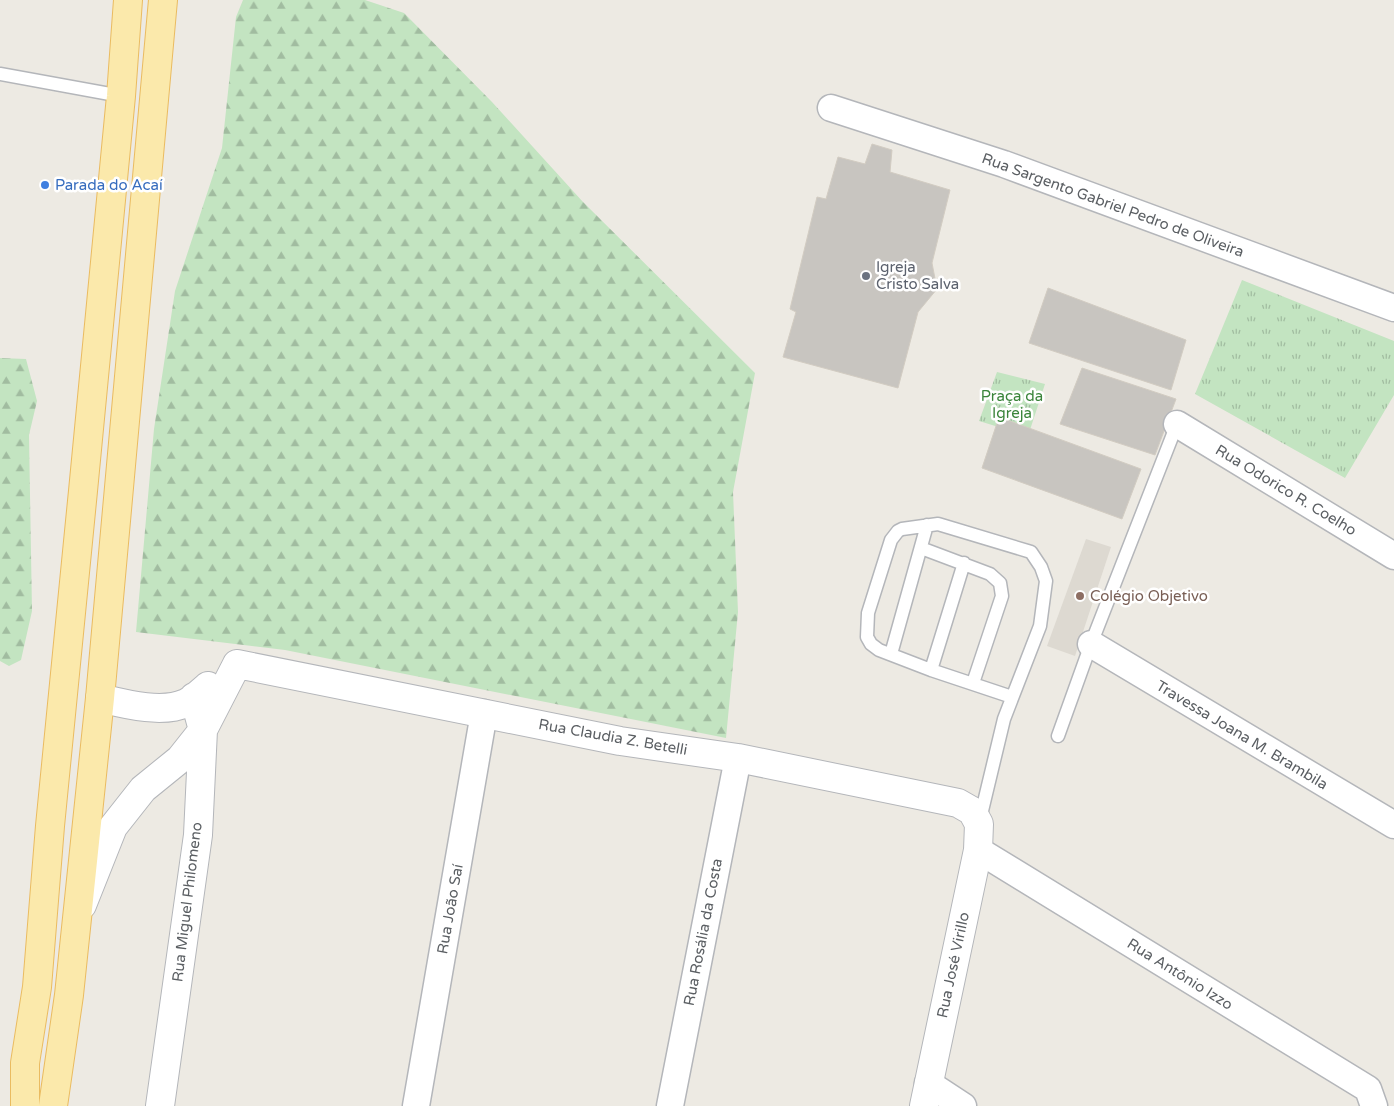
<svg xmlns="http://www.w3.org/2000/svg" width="1394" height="1106" font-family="'Varela Round',sans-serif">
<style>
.education{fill:#ddd9d1}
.forest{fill:url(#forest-firs)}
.park{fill:url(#park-tufts)}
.building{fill:#c8c5c0;stroke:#d2ccc2}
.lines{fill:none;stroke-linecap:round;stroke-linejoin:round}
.service-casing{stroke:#b4b6ba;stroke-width:15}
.minor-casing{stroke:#b4b6ba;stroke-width:29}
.tertiary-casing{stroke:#b4b6ba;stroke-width:30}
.primary-casing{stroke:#eabb60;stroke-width:30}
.service{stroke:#fff;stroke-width:12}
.minor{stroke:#fff;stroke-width:26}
.tertiary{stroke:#fff;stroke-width:28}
.primary{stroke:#fbe9ab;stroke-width:28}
.shop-dot{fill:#3f7fe0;stroke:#fff;stroke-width:2}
.worship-dot{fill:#6b7280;stroke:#fff;stroke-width:2}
.education-dot{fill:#8d6e63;stroke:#fff;stroke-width:2}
.labels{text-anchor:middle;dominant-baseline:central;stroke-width:5;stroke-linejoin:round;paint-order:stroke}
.shop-label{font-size:15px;fill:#366cbe;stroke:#fff;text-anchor:start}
.street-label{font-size:15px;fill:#5b5f63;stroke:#fff}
.worship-label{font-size:15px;fill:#5b616d;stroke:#fff;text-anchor:start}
.park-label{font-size:15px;fill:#3a843a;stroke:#fff}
.education-label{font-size:15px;fill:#785e54;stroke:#fff;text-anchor:start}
</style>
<defs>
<pattern id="forest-firs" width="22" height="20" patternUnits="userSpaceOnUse" patternTransform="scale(1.25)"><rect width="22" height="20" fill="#c3e4c1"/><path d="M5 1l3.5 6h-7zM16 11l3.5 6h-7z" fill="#a1bca0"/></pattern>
<pattern id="park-tufts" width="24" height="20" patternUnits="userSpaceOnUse" patternTransform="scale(1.25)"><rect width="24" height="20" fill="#c3e4c1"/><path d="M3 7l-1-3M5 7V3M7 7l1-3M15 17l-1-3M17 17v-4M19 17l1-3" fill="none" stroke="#a1bca0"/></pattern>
</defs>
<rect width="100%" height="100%" fill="#edeae3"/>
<path class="education" d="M1086,539L1111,547L1075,656L1047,646Z"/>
<path class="forest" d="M243,0H365L404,13L492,102L583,202L755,373L733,492L738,612L726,738L285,650L136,632L154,429L175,291L222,148L236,17Z
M0,358L26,359L37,401L29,435L32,611L21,660L9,666L0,661Z"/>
<path class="park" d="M1242,280L1394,341V395L1345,478L1195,394Z
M997,372L1045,384L1028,436L979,421Z"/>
<path class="building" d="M872,144L892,150L890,172L950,190L932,263L937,289L918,312L898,388L783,357L796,312L790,309L817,197L826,199L838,157L865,164Z
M1048,288L1186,340L1171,390L1029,343Z
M1082,368L1176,399L1155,455L1060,424Z
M999,417L1141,469L1122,519L982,468Z"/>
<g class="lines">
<defs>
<path id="service" d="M0,74L121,96
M921,548L990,574L1000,583L1002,596L973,683
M891,654L927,525
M931,670L964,563
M1058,736L1091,644L1177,424
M980,819L1004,719L1040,626L1046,581L1041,567L1031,552L938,524L902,529L898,531L891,540L868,613L867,637L871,644L879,650L931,670L1012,697"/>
<path id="minor" d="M831,108L1004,164L1394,308
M1177,424L1394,556
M1091,644L1394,825
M978,850L1368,1089L1374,1106
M928,1083L963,1106
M416,1106L484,713
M670,1106L738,758"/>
<path id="tertiary" d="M237,664L620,741L738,758L958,803L972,811L979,824L978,850L924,1106
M100,698C125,704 162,714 186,703C194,699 201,692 208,686
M82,905L113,827L143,789L180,759L203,730L237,664
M160,1106L198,835L203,730L194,697"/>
<path id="primary" d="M25,1106V1063L37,987L50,826L83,491L121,96L128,0
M53,1106L69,995L100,698L163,0"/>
</defs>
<use href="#service" class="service-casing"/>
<use href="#minor" class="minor-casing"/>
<use href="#tertiary" class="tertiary-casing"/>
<use href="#primary" class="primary-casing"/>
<use href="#service" class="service"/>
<use href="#minor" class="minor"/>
<use href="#tertiary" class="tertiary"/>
<use href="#primary" class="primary"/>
</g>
<circle class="shop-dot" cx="45" cy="185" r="5"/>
<circle class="worship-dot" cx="866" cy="276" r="5"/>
<circle class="education-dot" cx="1080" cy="596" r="5"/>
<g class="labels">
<g class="shop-label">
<text x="55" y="185">Parada do Acaí</text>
</g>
<g class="street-label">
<text transform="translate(1113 205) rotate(20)">Rua Sargento Gabriel Pedro de Oliveira</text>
<text transform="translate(1286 490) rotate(31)">Rua Odorico R. Coelho</text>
<text transform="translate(1242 735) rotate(31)">Travessa Joana M. Brambila</text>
<text transform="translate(613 737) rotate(10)">Rua Claudia Z. Betelli</text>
<text transform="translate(187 902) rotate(-83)">Rua Miguel Philomeno</text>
<text transform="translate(450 909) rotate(-80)">Rua João Saí</text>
<text transform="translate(703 932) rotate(-79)">Rua Rosália da Costa</text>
<text transform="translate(953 965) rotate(-78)">Rua José Virillo</text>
<text transform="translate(1180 974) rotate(32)">Rua Antônio Izzo</text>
</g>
<g class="worship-label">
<text x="876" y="267">Igreja<tspan x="876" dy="17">Cristo Salva</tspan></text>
</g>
<g class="park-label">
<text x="1012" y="396">Praça da<tspan x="1012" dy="17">Igreja</tspan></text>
</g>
<g class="education-label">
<text x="1090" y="596">Colégio Objetivo</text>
</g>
</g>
</svg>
